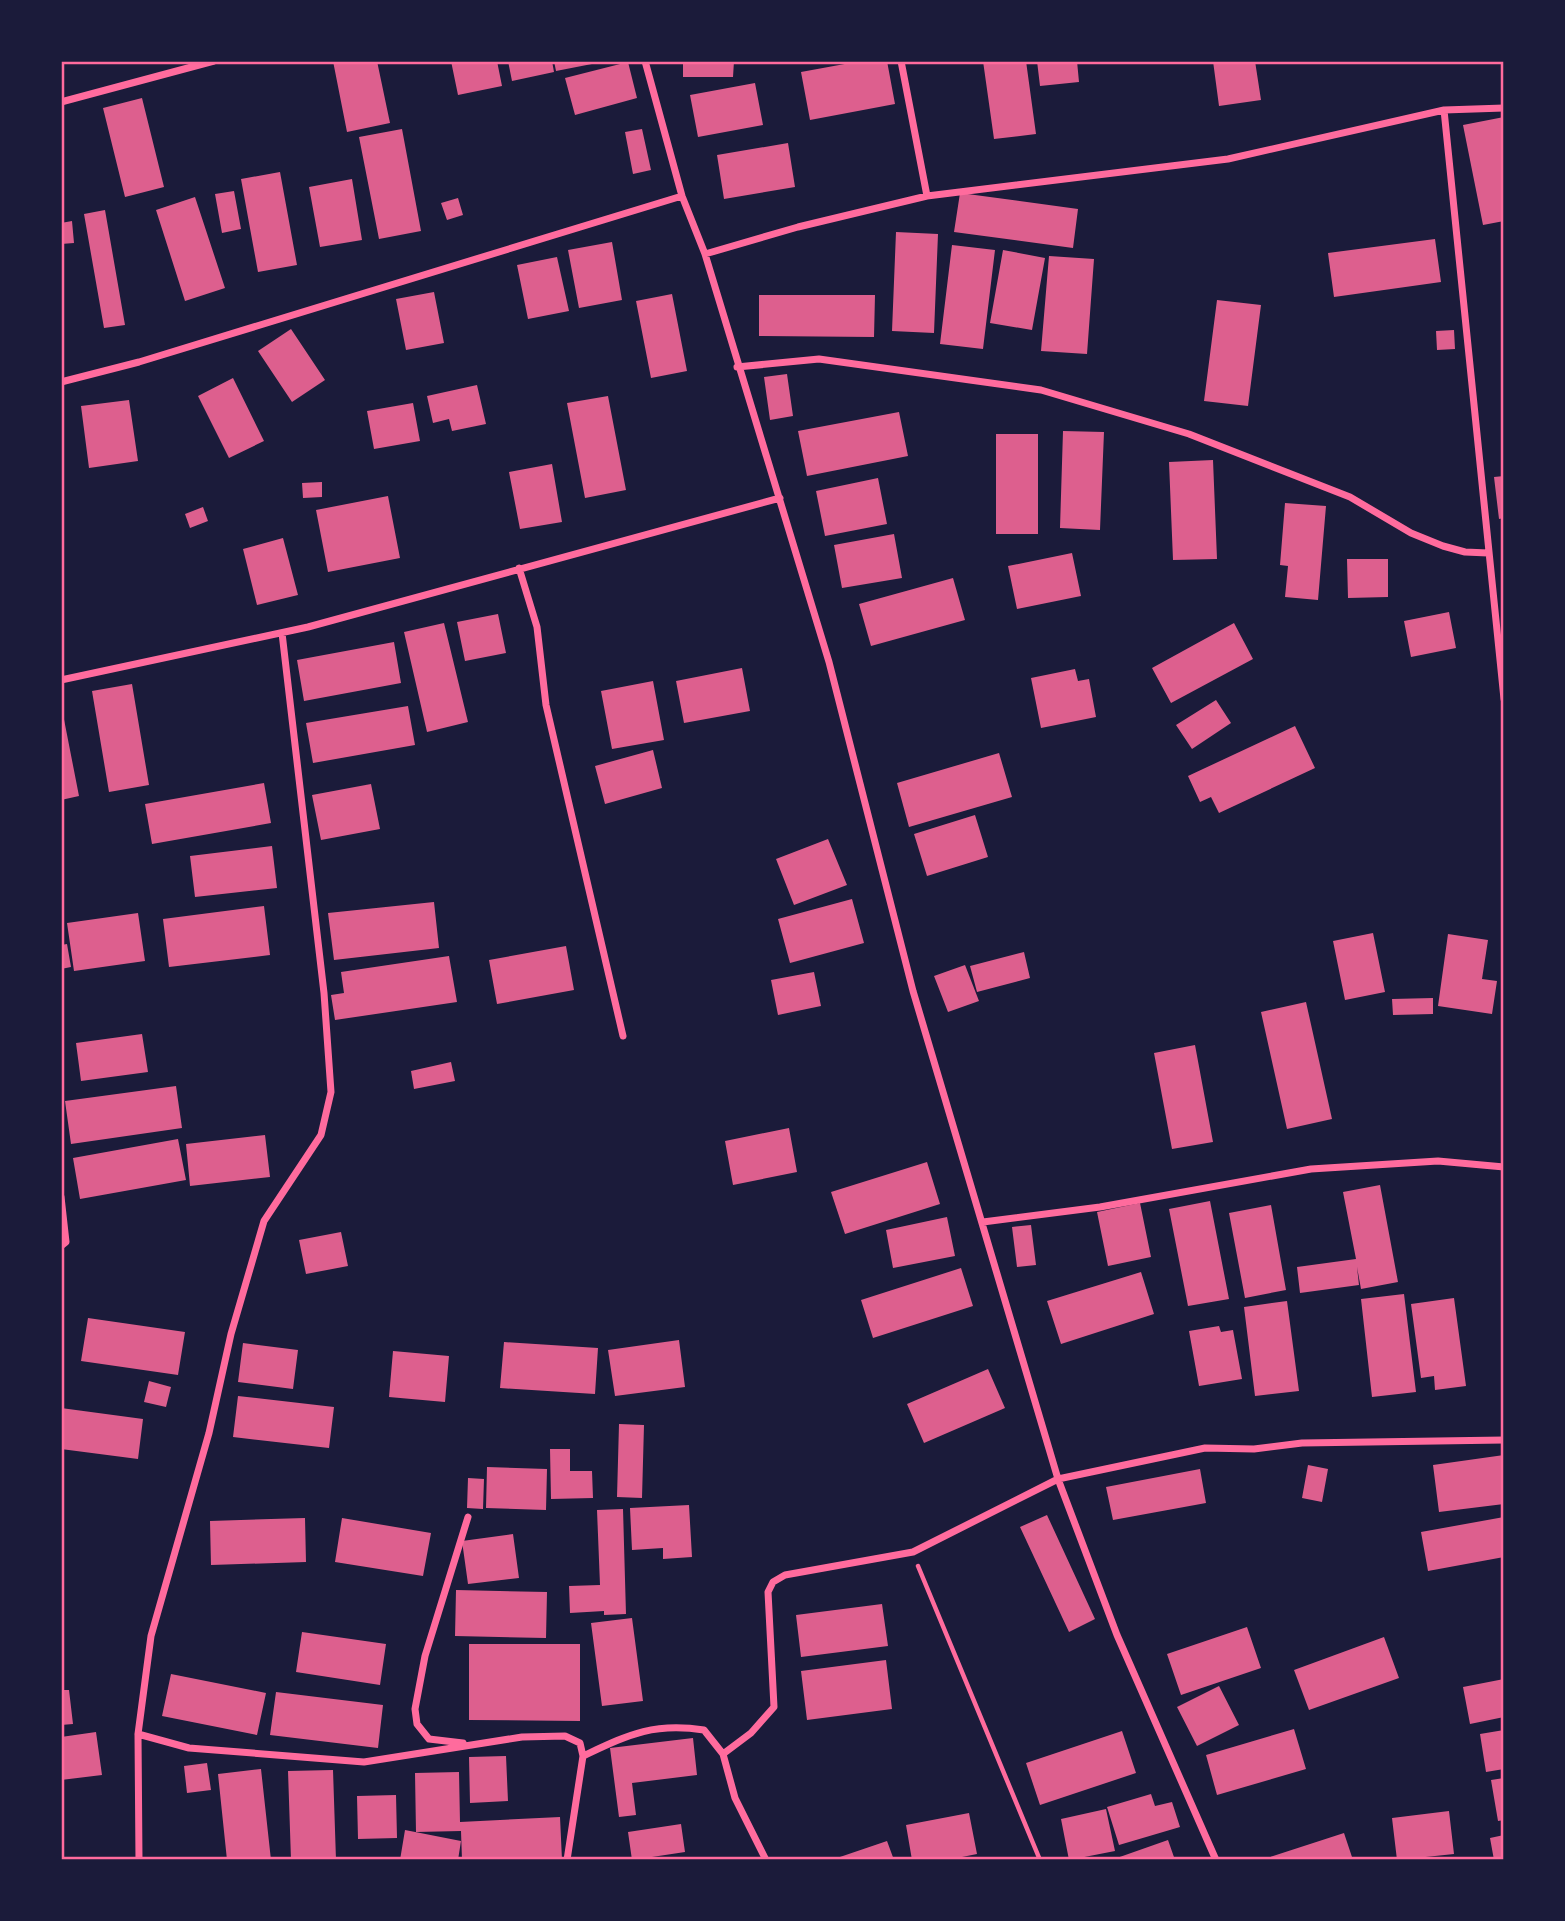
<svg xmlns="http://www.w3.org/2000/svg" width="1565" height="1921" font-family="Lora,serif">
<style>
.building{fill:#dd5f8e}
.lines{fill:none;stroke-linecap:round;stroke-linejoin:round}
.path{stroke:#ff6b9d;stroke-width:4.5}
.minor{stroke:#ff6b9d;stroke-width:7}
.neatline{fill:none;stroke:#ff6b9d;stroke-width:2.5}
</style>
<rect width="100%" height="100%" fill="#1b1b3a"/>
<path class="building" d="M333,61H377L390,123L347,132Z
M451,61H497L502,86L458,95Z
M508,61H552L554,72L512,81Z
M554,61H597V63L556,71Z
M683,61H734L733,77H683Z
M861,61H887L895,104L810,120L801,72Z
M983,61H1026L1036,134L994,139Z
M1037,61H1077L1079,82L1040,86Z
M1213,61H1255L1261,100L1219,106Z
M628,62L637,98L575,115L565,78Z
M755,83L763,125L698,137L690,95Z
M142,98L164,187L125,197L103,108Z
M1504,117V221L1483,225L1463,125Z
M402,129L421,231L379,239L359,137Z
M642,129L651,170L633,174L625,132Z
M788,143L795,187L724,199L717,155Z
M280,172L297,265L258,272L241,179Z
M352,179L362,240L320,247L309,187Z
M234,191L241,229L222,233L215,194Z
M960,193L1078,209L1073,248L954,232Z
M195,197L225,288L185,301L156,210Z
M458,198L463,215L447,220L441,203Z
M105,210L125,325L104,328L84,214Z
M72,221L74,243L61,244V223Z
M896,232L938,234L934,333L892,331Z
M1435,239L1441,282L1334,297L1328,253Z
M612,242L622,300L579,308L568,250Z
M952,245L995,250L983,349L940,344Z
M1003,250L1045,258L1032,330L990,323Z
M1049,256L1094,259L1087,354L1041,351Z
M557,257L569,311L528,319L517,265Z
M434,292L444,343L406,350L396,299Z
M672,294L687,371L651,378L636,301Z
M759,295H875L874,337L759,336Z
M1217,300L1261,305L1248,406L1204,401Z
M291,329L325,380L292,402L258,351Z
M1454,330L1455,349L1437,350L1436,331Z
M787,374L793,416L770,420L764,377Z
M233,378L264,441L229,458L198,396Z
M477,385L486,424L452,431L449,419L433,423L427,396Z
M608,396L626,490L585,498L567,403Z
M129,400L138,461L89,468L81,406Z
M413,403L420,441L374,449L367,411Z
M899,412L908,456L807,476L798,431Z
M1063,431L1104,432L1100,530L1060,528Z
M996,434H1038V534H996Z
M1213,460L1217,559L1173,560L1169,462Z
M552,464L562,522L520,529L509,472Z
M1504,476V518L1499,519L1494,477Z
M878,478L887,524L825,536L816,491Z
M322,482V497L303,498L302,483Z
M388,496L400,558L328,572L316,510Z
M1285,503L1326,506L1318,600L1285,597L1288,566L1280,565Z
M203,507L208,521L190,528L185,514Z
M894,534L902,578L842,588L834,545Z
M283,538L298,595L257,605L243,549Z
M1072,553L1081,596L1017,609L1008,566Z
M1347,559H1388V597L1348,598Z
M953,578L965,620L871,646L859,604Z
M1449,612L1456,648L1411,657L1404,621Z
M498,614L506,653L465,661L457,622Z
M444,623L468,722L427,732L404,632Z
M1234,623L1253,659L1171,703L1152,668Z
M394,642L401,683L304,701L297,660Z
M742,668L750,711L684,723L676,681Z
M1075,669L1078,681L1089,679L1096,717L1041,728L1031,678Z
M653,681L664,740L612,749L601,691Z
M132,684L149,785L109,792L92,691Z
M1216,700L1231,723L1192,749L1176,725Z
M61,704L79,796L61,800Z
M408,706L415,745L313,763L306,723Z
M1295,726L1315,768L1219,813L1211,797L1200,802L1188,776Z
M653,750L662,788L605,804L595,766Z
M999,753L1012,797L909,827L897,783Z
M264,783L271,823L152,844L145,804Z
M371,784L380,829L321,840L312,795Z
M975,815L988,857L927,876L914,834Z
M828,839L847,885L794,905L776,859Z
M272,846L277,888L195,897L190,856Z
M852,899L864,943L790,963L778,919Z
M434,902L439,948L334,960L328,913Z
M264,906L270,955L169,967L163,919Z
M138,913L145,961L74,971L67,923Z
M1373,933L1385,992L1345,1000L1333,941Z
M1448,934L1488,940L1482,979L1497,981L1492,1014L1438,1006Z
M67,944L71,967L61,969V945Z
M566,946L574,990L497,1004L489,960Z
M1024,952L1030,978L977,992L970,966Z
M449,956L457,1002L335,1020L331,995L344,993L341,972Z
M965,965L979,1001L948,1012L934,976Z
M814,972L821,1006L778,1015L771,980Z
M1433,998V1014L1393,1015L1392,999Z
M1306,1002L1332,1119L1287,1129L1261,1012Z
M142,1034L148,1072L81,1081L76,1043Z
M1195,1045L1213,1142L1172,1149L1154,1053Z
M451,1062L455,1081L414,1089L411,1071Z
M176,1086L182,1128L71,1144L65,1101Z
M789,1128L797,1172L733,1185L725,1141Z
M265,1135L270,1177L190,1186L186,1144Z
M178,1139L186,1180L80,1199L73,1158Z
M927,1162L940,1204L845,1234L831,1192Z
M1380,1185L1398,1282L1361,1289L1357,1267L1359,1285L1300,1293L1297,1267L1356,1259L1343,1192Z
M1210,1201L1229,1299L1188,1306L1169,1209Z
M1140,1203L1151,1257L1108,1266L1097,1212Z
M1271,1205L1286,1290L1245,1298L1229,1213Z
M947,1217L955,1256L893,1268L886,1230Z
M1031,1225L1036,1265L1017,1267L1012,1227Z
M341,1232L348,1266L306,1274L299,1240Z
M961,1268L973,1306L873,1338L861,1300Z
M1141,1272L1154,1314L1061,1344L1047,1301Z
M1404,1294L1416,1392L1372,1397L1361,1299Z
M1454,1298L1466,1386L1435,1390L1434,1376L1421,1378L1411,1304Z
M1287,1301L1299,1391L1255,1396L1244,1307Z
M88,1318L185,1332L178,1375L81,1361Z
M1219,1326L1221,1332L1233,1330L1242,1379L1199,1386L1189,1331Z
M679,1340L685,1387L615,1396L608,1350Z
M504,1342L598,1348L595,1394L500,1388Z
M243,1343L298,1350L293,1389L238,1382Z
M393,1351L449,1356L445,1402L389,1397Z
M988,1369L1005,1408L924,1443L907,1404Z
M149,1381L171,1387L166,1407L144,1402Z
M238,1396L334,1407L329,1448L233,1437Z
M61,1408L143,1419L138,1459L61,1449Z
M619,1424L644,1425L642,1498L617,1497Z
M550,1449H570V1471H592L593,1498L551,1499Z
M1504,1455V1504L1439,1512L1433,1465Z
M1308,1465L1328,1469L1322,1502L1302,1498Z
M487,1467L547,1469L546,1510L486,1508Z
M1200,1469L1206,1503L1113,1520L1106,1487Z
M468,1478L484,1479L483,1509L467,1508Z
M689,1505L692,1557L663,1559V1548L632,1550L630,1508Z
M623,1509L626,1614L604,1615V1611L570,1613L569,1586L600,1585L597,1510Z
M1047,1515L1095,1619L1069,1632L1020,1527Z
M1504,1517V1557L1428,1571L1421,1532Z
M305,1518L306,1562L211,1565L210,1521Z
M342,1518L431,1533L423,1576L335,1562Z
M513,1534L519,1578L468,1584L462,1541Z
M456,1590L547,1592L546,1638L455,1636Z
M882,1604L888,1646L801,1657L796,1615Z
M632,1618L643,1701L602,1706L591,1623Z
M1247,1627L1261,1668L1181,1695L1167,1654Z
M302,1632L386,1644L380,1685L296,1672Z
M1384,1637L1399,1678L1309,1710L1294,1670Z
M469,1644H580V1721L469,1720Z
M886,1660L892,1709L807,1720L801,1671Z
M171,1674L266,1693L257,1735L162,1716Z
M1504,1679V1717L1470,1724L1463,1687Z
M1219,1686L1239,1725L1197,1746L1177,1707Z
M61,1690H69L73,1724L61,1725Z
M276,1692L383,1705L378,1748L270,1735Z
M1294,1729L1306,1769L1217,1795L1206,1755Z
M1504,1730V1769L1486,1772L1480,1734Z
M1122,1731L1136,1773L1040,1805L1026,1763Z
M96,1732L102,1775L61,1780V1737Z
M693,1738L697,1775L632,1783L636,1815L619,1817L610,1748Z
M506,1756L508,1801L470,1803L469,1757Z
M207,1763L211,1790L187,1793L184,1766Z
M261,1769L271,1860H227L218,1774Z
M333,1770L336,1860H291L288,1771Z
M459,1772L460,1822L560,1817L562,1860H462L461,1831L416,1832L415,1773Z
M1504,1778V1820L1498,1821L1491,1780Z
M1151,1794L1155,1806L1172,1802L1180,1827L1119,1845L1107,1807Z
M396,1795L397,1838L358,1839L357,1796Z
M1106,1809L1115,1851L1069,1860L1061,1819Z
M1449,1811L1454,1854L1397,1860L1392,1818Z
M969,1813L977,1854L947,1860H912L906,1825Z
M681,1824L685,1852L632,1860L628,1832Z
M405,1830L461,1841L458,1860H400Z
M1344,1833L1353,1860H1265L1264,1859Z
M1504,1835V1860H1494L1490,1838Z
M1168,1840L1175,1860H1114V1859Z
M887,1841L894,1860H834V1859Z"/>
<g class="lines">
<path class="path" d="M918,1566L1040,1860"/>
<path class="minor" d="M645,61L682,196L705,254L829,662L913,991L1058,1479L1117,1635L1216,1860
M901,61L927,196
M61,102L214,61
M1444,110L1504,699
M705,254L798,227L927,196L1228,159L1444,110L1504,108
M737,367L819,359L1041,390L1189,434L1350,497L1411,533L1443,546L1465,552L1488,553
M61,382L139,362L682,196
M519,568L537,627L546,705L623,1036
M61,680L308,627L780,498
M61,1197L66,1242L61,1246
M983,1222L1100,1207L1311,1169L1438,1161L1504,1167
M138,1734L189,1748L364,1762L522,1737L565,1736L580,1743L583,1756L567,1860
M463,1743L429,1739L417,1724L415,1709L425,1656L468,1517
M723,1754L751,1733L774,1707L768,1592L773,1582L785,1575L913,1552L1058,1479L1205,1448L1254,1449L1302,1443L1504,1440
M583,1756C628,1735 653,1722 704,1730L723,1754L735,1798L766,1860
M139,1860L138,1734L151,1636L209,1433L231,1334L264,1221L321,1135L331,1092L324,993L282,633"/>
</g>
<rect width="1565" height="1921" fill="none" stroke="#1b1b3a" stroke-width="126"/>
<rect x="63" y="63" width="1439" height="1795" class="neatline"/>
</svg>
